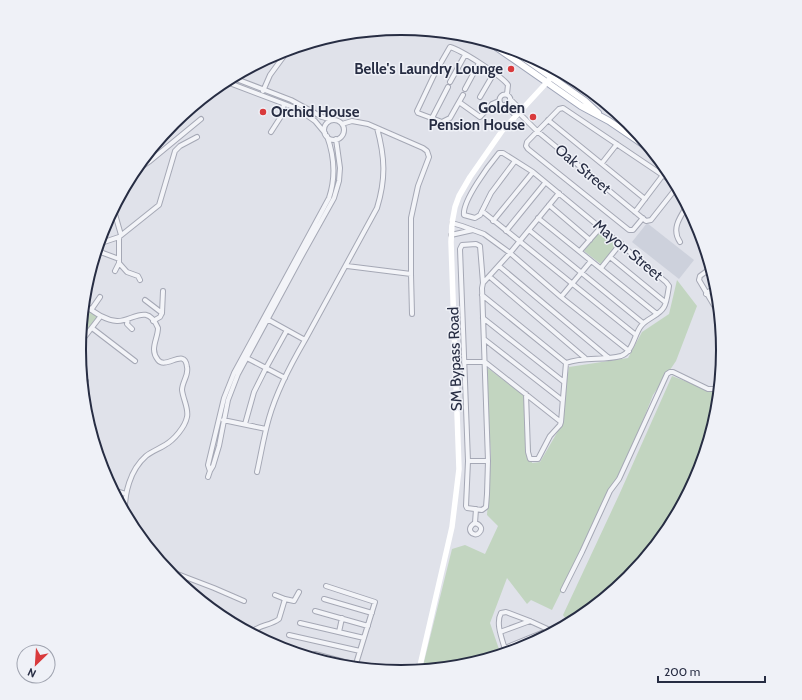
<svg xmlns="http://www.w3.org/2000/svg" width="802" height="700" font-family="Cabin,sans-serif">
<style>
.built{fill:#cdd1dc}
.green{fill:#c2d5c0}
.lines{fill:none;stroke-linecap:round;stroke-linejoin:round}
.street-casing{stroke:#a5a8b5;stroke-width:6}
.primary-casing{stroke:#9ea4b7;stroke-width:8}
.street{stroke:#f3f4f8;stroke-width:4}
.secondary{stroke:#fff;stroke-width:5.5}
.primary{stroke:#fff;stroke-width:6}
.poi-dot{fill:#d93a3c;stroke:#eff1f7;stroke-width:1.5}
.labels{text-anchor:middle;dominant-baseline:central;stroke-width:3;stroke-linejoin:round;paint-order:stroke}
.poi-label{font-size:15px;font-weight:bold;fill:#272d43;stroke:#eff1f7;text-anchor:end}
.street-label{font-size:15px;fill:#272d43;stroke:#eff1f7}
.rim{fill:none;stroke:#272d43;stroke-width:2}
</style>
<rect width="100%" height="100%" fill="#e0e2ea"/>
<path class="built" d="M647,223L694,260L679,279L632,242Z"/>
<path class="green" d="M600,230L618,245L602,265L584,251Z
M677,280L697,306L676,361L653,395L625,466L612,488L552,610L531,600L527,604L507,578L490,623L501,655L464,666L422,670L452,549L465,545L485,554L498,526L487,515L491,456L485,366L526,397L532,463L540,462L558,431L569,367L628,358L642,332L669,314Z
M83,306L99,317L80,342Z
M672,376L719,394L717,413L698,473L669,529L629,578L580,618L569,624L563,615L619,495Z"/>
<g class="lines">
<defs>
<path id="street" d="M231,77L291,100L322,117L332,120
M224,81L298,109L315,121L325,133
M450,82L465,55
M465,89L479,63
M263,91L270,75L289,49
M499.5 100a5.5 5.5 0 1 1 11 0a5.5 5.5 0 1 1-11 0Z
M480,97L494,73
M510,99L521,110
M499,101L492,104L480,117L459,102L450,118L442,122L418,113L417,111L435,73L450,47C461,50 502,76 508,85L507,94
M459,102L463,95
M505,105L516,116
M519,113L537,131L646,221L651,220L677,187
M432,118L448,87
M548,120L645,199
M324 130a10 10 0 1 1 20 0a10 10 0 1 1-20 0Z
M342,124L352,121L368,124L423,148L427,151L429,157L418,186L411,218V274L412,314
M271,132L280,118L284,104
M515,161L491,193L480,215L475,218L464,215C462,201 489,165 499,153H503L533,172L666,282L669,286C668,292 667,302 664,307C659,316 647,318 641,326C634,335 633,352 621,356C603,361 584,356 566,363L561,422
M602,163L617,144
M132,173L150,161L201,119
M549,205L590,240
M482,211L636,335
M635,212L663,175
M115,214L121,235
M538,218L657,314
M643,218L633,230H629L528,149L526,146L527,142L559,109L563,108L676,184
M493,221L533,172
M452,223L462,226L484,234L510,253L561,297L629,351
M529,230L643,323
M506,231L545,183
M451,235L473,230
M680,242C671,229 680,217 687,206
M98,244L119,237L159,205L175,151L180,146L197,137
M97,249L103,253L119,259
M580,251L601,227
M610,257L665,302
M119,263L127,272L138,276L140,280
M347,266L411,274
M499,266L609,358
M601,268L621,243
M711,268L700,276L699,280L719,314
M115,271L119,263V237
M490,277L585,358
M483,283L480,246L476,244L462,245L460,249L468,461L466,506L467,508L482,510L486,507L487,494L488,461L482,288L483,283L510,253L559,193
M706,294L716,286
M482,295L566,363
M561,297L591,261
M145,300L162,313L160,317L153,321
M84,304C93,312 104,320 117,321C132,322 147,302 158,328C158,339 149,349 158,360C166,370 185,347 187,367C189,375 182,382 182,390C183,399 189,409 187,417C185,427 174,440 165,445C159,449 152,451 146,456C130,470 124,494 125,514
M91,310L100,297
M162,313L163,291
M483,318L564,382
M128,319L127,324L132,329
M267,319L305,340L377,208C386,179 385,157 377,128
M92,328L135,361
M484,339L562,400
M80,343L100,317
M245,357L266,368L254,392L245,424
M464,362H485L561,422L560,425L550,436L538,459H530L528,452L526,394
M82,378L86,381
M285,378L266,368L287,330
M223,420L266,429
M468,461H488
M210,471L208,465L224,398L234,373L329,198C336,177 335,158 327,136
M257,472C261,454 264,435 269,418C277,390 291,364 305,340
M208,477L210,471L213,466L219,446L228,400L238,374L300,259L334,198L339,181L340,168L336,139
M112,490L126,494
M475,523C479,524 484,528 479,533C474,538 464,529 475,523L476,509
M167,570L214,588L244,601
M326,586L375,602L355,667
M563,590L582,552L610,491L619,479L667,374L670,372H673L708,389H719
M195,595L198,597
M285,599L294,601L299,592
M324,599L372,613
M315,611L368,626
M300,623L364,638
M339,632L342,618
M500,632L530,621
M251,633C257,625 270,626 279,619L285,599L275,595
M289,635L360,651
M505,648L549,630
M506,653C503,641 495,624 501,613L506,612L530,621L554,632
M315,654L356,665"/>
<path id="primary" d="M489,42L581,106L609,121L650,149
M510,48L585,101L598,113"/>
</defs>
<use href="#street" class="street-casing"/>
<use href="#primary" class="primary-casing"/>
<use href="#street" class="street"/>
<path class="secondary" d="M419,670L452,527L459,469L451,242L452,223L455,207L459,196L470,177L502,131L550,79"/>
<use href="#primary" class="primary"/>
</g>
<g class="poi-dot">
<circle cx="511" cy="69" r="4"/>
<circle cx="263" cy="112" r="4"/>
<circle cx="533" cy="117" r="4"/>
</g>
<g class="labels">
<g class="poi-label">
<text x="503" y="69">Belle's Laundry Lounge</text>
<text x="525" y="108">Golden<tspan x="525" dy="17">Pension House</tspan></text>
<text x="271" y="112" text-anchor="start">Orchid House</text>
</g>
<g class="street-label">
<text transform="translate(583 169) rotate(40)">Oak Street</text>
<text transform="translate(628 250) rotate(40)">Mayon Street</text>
<text transform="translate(455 359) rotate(-92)">SM Bypass Road</text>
</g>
</g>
<path d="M0 0H802V700H0ZM86 350a315 315 0 1 1 630 0a315 315 0 1 1-630 0Z" fill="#eff1f7" fill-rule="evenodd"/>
<path class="rim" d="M86 350a315 315 0 1 1 630 0a315 315 0 1 1-630 0Z"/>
<g transform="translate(36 664) rotate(205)"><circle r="19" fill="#eff1f7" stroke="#9fa3af"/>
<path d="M0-3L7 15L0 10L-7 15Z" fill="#d93a3c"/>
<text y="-6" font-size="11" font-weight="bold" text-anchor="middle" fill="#272d43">N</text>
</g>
<path d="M658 676v6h107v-6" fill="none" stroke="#272d43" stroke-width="2"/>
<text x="664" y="676" font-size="12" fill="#272d43" stroke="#eff1f7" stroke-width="3" paint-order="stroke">200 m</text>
</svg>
